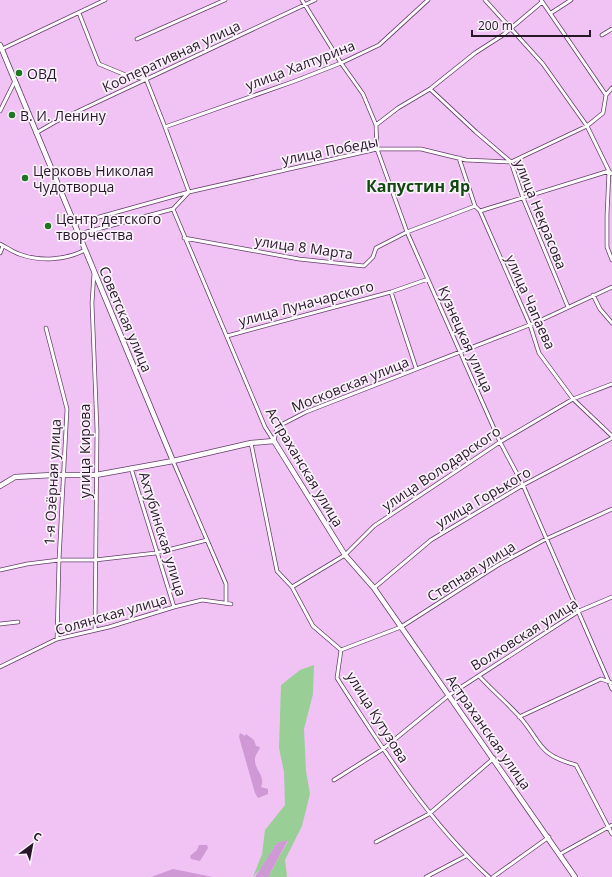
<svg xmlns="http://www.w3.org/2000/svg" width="612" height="877" font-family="'Open Sans',sans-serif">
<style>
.green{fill:#99cf96}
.water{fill:#cf99d5}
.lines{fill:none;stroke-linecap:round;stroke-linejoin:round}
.street-casing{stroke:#643f69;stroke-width:4.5}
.secondary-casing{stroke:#643f69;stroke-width:6}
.street{stroke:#fff;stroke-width:3}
.secondary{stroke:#fff;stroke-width:4.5}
.poi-dot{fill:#1f7520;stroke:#fbf2fc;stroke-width:1.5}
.labels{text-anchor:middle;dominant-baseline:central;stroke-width:3.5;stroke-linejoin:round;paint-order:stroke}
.street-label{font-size:14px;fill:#271729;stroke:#fbf2fc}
.poi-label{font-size:14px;fill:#271729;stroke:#fbf2fc;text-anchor:start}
.quarter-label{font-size:16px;font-weight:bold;fill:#134812;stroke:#fbf2fc}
</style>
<rect width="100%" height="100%" fill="#f0c3f4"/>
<path class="green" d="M314,665L313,694L304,729L306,771L310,794L302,826L285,860L287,877H268L288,841L277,843L262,867L253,877L262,854L265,830L285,805L284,772L279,748L281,685L300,670Z"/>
<path class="water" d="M240,733L245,736L246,734L254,740L256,746L260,747C259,751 255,755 255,759C254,770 266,775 261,787L268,789V794L258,798L255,793L239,737Z
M288,840L268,877H255L277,843Z
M199,845H207L208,848L200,861L191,859L190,856L197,850Z
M173,869L213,877H151Z"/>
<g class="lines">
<defs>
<path id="street" d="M302,0L341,63L363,94L376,125L377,149L407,232L500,442L523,485L612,689
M485,0L543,64L587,126L609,171L607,215V247L612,260
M541,0L606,95
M79,13L99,64L128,76L146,79L165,127L189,192L173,209L265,427L274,441
M551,13L571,0
M602,35L612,29
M137,39L225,0
M2,49L105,0
M430,89L476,132L511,162L523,198L568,307
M0,111L15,81
M376,125L398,108L430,89L475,53L503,35L542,2
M165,127L295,81L341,63L379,45L428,0
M36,133L55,122L315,0
M459,158L475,206L480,211L530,325L539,353L573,399L612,436
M480,211L609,171L612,174
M74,224L189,192L377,149H421L466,160L511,162L587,126L603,113L606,95L612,88
M79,234L173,209
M184,238L299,259L364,266L373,257L376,248L407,232L475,206
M0,244C6,247 13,252 19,254C40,262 66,260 85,250
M0,253L3,246
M94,273L92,303L97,430L95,630
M391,292L416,368
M593,295L600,309L612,323
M46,328L67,409L59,560L57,639
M227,336L391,292L428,279
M274,441L277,427L306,412L537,322L612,287
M251,443L277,571L292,587L313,626L341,650L337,678C382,748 427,820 489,877
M173,461L226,584V603
M131,468L174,607
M0,570L27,564L59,560H95L156,553L207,540
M292,587L345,555L374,526L500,442L573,399L612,384
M374,588L431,540L523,485L612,438
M0,624L18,622
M341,650L401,627L498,565L546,539L612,509
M0,667L57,639L109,627L174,607L202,600L231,604
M479,676C492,690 506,702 519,716C542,742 536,754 576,765L612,834
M519,717L601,679L612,683
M334,780L383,749L449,695L579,611L612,597
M376,842L429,814L494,758
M560,854L612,825
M426,877L466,856
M493,877L549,837"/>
<path id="secondary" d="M0,45L173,461
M0,486L15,477L53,475H96L173,461L251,443L274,441L345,555L374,588L575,877"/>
</defs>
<use href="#street" class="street-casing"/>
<use href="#secondary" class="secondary-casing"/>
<use href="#street" class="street"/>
<use href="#secondary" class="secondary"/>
</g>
<g class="poi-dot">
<circle cx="19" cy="73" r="4"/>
<circle cx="12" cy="115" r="4"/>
<circle cx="25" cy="178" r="4"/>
<circle cx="48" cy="226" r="4"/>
</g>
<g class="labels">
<g class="street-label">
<text transform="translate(171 56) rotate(-25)">Кооперативная улица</text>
<text transform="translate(300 65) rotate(-21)">улица Халтурина</text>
<text transform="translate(330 150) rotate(-11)">улица Победы</text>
<text transform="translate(541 214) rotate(68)">улица Некрасова</text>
<text transform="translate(304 247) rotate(8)">улица 8 Марта</text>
<text transform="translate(531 302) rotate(66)">улица Чапаева</text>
<text transform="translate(306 303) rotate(-15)">улица Луначарского</text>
<text transform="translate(126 319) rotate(67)">Советская улица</text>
<text transform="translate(466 339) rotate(66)">Кузнецкая улица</text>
<text transform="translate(350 384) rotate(-22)">Московская улица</text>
<text transform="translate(84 451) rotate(-90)">улица Кирова</text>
<text transform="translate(305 467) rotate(59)">Астраханская улица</text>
<text transform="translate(441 468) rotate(-34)">улица Володарского</text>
<text transform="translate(52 482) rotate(-87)">1-я Озёрная улица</text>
<text transform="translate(483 497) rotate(-30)">улица Горького</text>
<text transform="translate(163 534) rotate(73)">Ахтубинская улица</text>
<text transform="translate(471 571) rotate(-32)">Степная улица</text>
<text transform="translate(111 614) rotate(-16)">Солянская улица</text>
<text transform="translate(524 634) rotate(-32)">Волховская улица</text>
<text transform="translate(378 717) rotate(58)">улица Кутузова</text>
<text transform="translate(489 732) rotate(55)">Астраханская улица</text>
</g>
<g class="poi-label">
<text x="27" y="73">ОВД</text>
<text x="20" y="115">В. И. Ленину</text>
<text x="33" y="170">Церковь Николая<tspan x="33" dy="16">Чудотворца</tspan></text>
<text x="56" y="218">Центр детского<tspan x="56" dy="16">творчества</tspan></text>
</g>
<g class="quarter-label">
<text x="418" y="186">Капустин Яр</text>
</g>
</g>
<g transform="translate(32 845) rotate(32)" stroke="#fbf2fc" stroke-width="3" paint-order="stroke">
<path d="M0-3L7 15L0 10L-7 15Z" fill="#271729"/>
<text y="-6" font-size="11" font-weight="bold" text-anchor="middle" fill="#271729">С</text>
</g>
<path d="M472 30v6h118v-6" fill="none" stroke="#271729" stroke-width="2"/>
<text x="478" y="30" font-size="12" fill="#271729" stroke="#fbf2fc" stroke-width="3" paint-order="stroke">200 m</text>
</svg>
